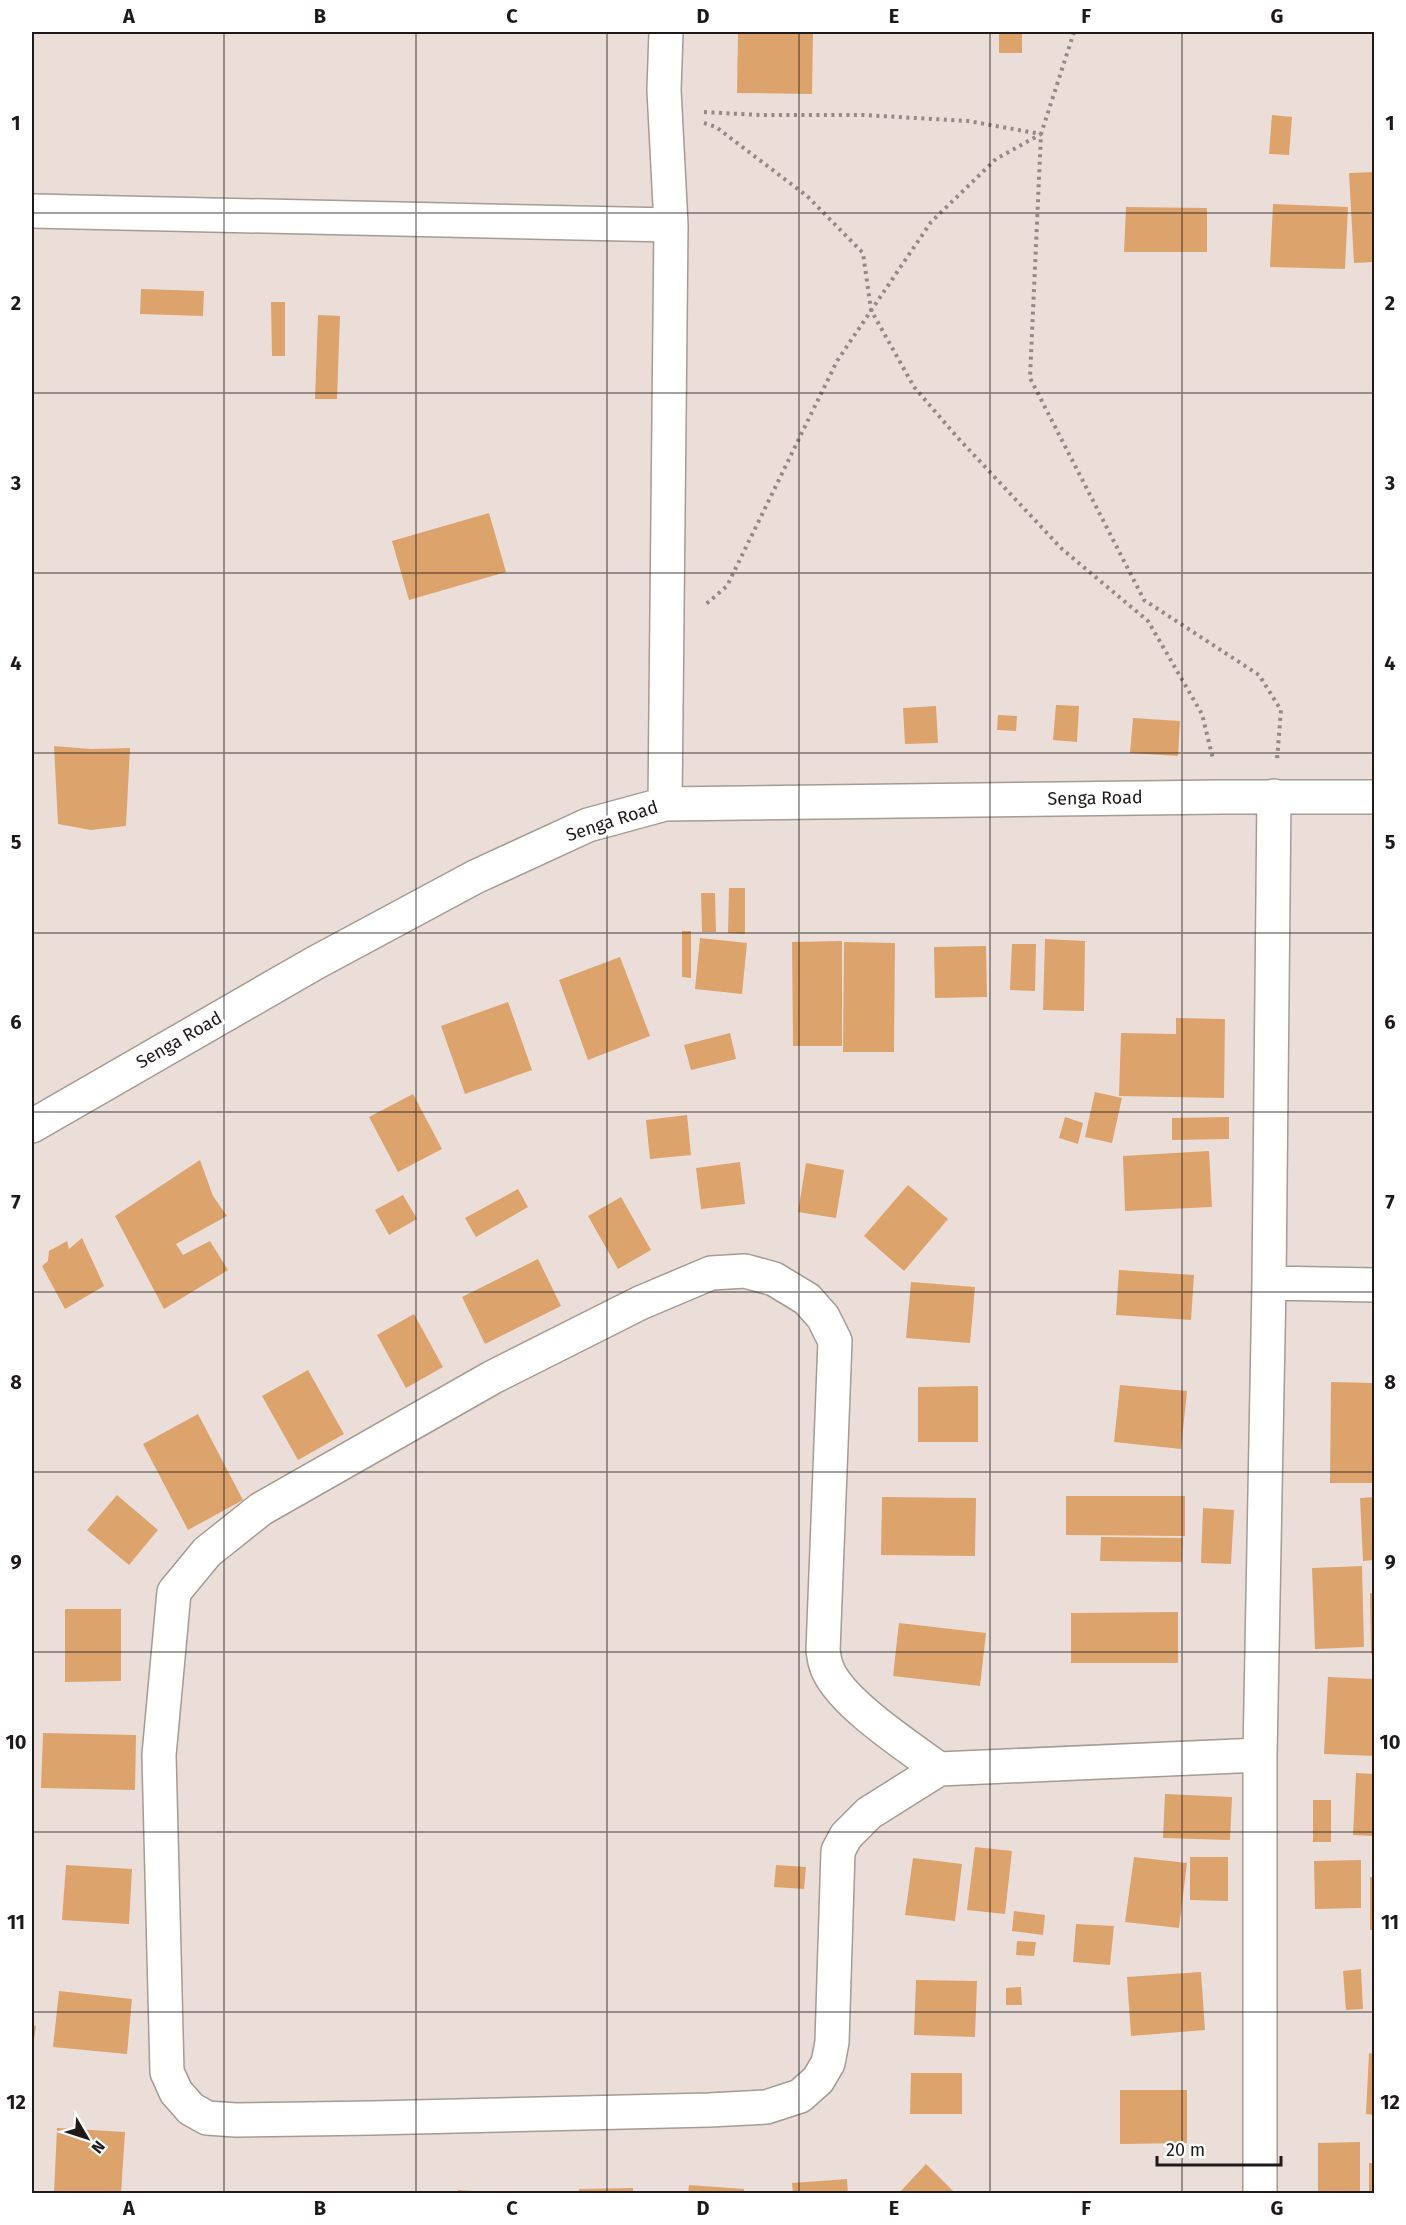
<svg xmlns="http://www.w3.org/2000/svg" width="1406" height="2225" font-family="'Fira Sans',sans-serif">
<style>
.building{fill:#dda36c}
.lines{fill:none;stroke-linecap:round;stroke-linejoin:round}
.minor-casing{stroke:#a69a95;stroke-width:36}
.path{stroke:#938a86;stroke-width:4;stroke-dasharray:3 4.5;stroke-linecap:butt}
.minor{stroke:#fff;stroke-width:33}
.grid{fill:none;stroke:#1f1a19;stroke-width:1.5;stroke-opacity:0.55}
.labels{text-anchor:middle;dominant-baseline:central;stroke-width:6;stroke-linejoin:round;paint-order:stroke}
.street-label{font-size:18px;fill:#1f1a19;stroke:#fff}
.neatline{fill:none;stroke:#1f1a19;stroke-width:2}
.grid-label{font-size:20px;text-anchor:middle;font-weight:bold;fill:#1f1a19}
</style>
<rect width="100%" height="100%" fill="#ebded9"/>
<path class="building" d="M738,32H813L812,94L737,93Z
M999,32H1022V53H999Z
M1272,115L1292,117L1289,155L1269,154Z
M1374,172V262L1354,263L1349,173Z
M1273,204L1348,207L1345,269L1270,267Z
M1126,207L1207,208V252H1124Z
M141,289L204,291L203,316L140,314Z
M271,302H285V356H272Z
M318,315L340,316L337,399H315Z
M489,513L506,572L409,600L392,541Z
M1056,705L1079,706L1077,742L1053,740Z
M936,706L938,743L905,744L903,708Z
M998,715L1017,716L1016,731L997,730Z
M1133,718L1180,721L1178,756L1130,753Z
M54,746L91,749L130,748L126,826L91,830L58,824Z
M729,888H745V934L728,933Z
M701,893H715L716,932H702Z
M682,931H691V978L682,977Z
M700,938L747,943L742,994L695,989Z
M1045,939L1085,941L1084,1011L1043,1010Z
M842,941V1046H793L792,942Z
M844,942L895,943L894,1052H843Z
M1012,944H1036L1035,991L1010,990Z
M986,946L987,997L935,998L934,947Z
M620,957L650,1036L588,1060L559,980Z
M508,1002L532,1070L465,1094L441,1026Z
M1176,1018L1225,1019L1224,1098L1119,1096L1121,1033L1176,1034Z
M730,1033L736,1059L691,1070L684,1045Z
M1095,1092L1122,1098L1112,1143L1085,1137Z
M413,1094L442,1149L398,1172L369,1117Z
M687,1115L691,1155L650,1159L646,1120Z
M1065,1117L1083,1123L1078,1144L1059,1138Z
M1229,1117V1139L1172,1140V1118Z
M1209,1151L1212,1207L1125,1211L1123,1156Z
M200,1160L213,1196L227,1216L176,1244L183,1255L210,1241L228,1270L164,1309L115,1216Z
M740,1162L745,1204L701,1209L696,1168Z
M806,1163L844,1170L836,1218L798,1212Z
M908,1185L948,1219L904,1271L864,1236Z
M518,1189L528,1207L476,1237L465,1218Z
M403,1195L417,1219L389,1235L375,1210Z
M621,1197L651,1250L618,1269L588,1216Z
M82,1238L104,1286L65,1309L42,1266L48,1261L49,1251L67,1241L69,1249Z
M538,1259L561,1306L485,1344L462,1297Z
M1119,1270L1194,1275L1191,1320L1116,1315Z
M911,1282L975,1287L970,1343L906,1338Z
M414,1314L443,1367L406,1388L377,1335Z
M308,1370L344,1434L298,1460L262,1396Z
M1331,1382L1374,1383V1483H1330Z
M1120,1385L1187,1391L1181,1449L1114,1442Z
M978,1386V1442H918V1387Z
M198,1414L243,1500L188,1530L143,1444Z
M117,1495L158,1530L129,1565L87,1530Z
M1066,1496H1185V1536L1066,1535Z
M882,1497L976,1498L975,1556L881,1555Z
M1374,1497V1560L1363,1561L1360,1498Z
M1203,1508L1234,1510L1231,1564L1201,1563Z
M1101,1537L1183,1538L1182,1562L1100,1561Z
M1362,1566L1364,1647L1315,1649L1312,1568Z
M1370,1593H1374V1654H1371Z
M65,1609H121V1681L65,1682Z
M1178,1612V1663H1071V1613Z
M899,1623L986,1633L980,1686L893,1676Z
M1328,1677L1374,1679V1756L1324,1754Z
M43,1733L136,1735L135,1790L41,1788Z
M1356,1773L1374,1774V1836L1353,1835Z
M1165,1794L1232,1797L1230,1840L1163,1838Z
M1313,1800H1331V1842H1313Z
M975,1847L1012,1851L1005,1914L967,1910Z
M1134,1857L1187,1863L1179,1928L1125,1922Z
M1190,1857H1228V1901L1190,1900Z
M913,1858L962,1864L955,1921L905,1915Z
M1361,1860V1908L1315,1909L1314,1861Z
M66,1865L132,1869L129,1924L62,1920Z
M776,1865L806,1867L804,1889L774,1887Z
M1370,1877H1374V1930H1370Z
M1014,1911L1045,1915L1043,1935L1012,1931Z
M1076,1924L1114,1926L1110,1965L1073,1962Z
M1017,1941L1036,1942L1034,1956L1016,1955Z
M1361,1969L1363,2009L1346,2010L1343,1971Z
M1201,1972L1205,2030L1131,2036L1127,1977Z
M916,1980L977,1981L975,2037L914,2035Z
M1021,1987L1022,2005H1006V1988Z
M59,1991L132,1999L127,2054L53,2047Z
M32,2025L36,2026L33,2046H32Z
M1369,2053L1374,2054V2115L1366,2114Z
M911,2073H962V2114H910Z
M1120,2090H1187V2143L1120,2144Z
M57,2128L125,2132L121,2194L54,2193Z
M1360,2142V2194H1318V2143Z
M1369,2163H1374V2194H1369Z
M926,2164L956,2194H898Z
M847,2179L848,2194H793L792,2183Z
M689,2185L744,2189V2194H688Z
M633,2188V2194H579V2189Z
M458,2190L487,2192V2194H458Z"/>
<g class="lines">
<defs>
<path id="minor" d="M32,211L671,225
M665,804L671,225L664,90L666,32
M32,1126L315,963L475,877L588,825L665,804L1222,797H1374
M1269,1283L1374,1285
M939,1769C909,1747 836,1700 826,1665C824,1660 824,1655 823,1651L835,1341L823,1317L807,1299L774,1279L745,1271L711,1273L640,1303L493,1377L261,1509L207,1552L174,1592L159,1755L167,2072L176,2092L191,2109L207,2118L236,2120L372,2118L709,2110L766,2107L800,2096L818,2080L828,2063L832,2042L838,1851L846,1836L869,1813L939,1769L1260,1755
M1260,2194V1755L1269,1283L1274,796"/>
</defs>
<use href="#minor" class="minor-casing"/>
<path class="path" d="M1074,32L1041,134L1030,378L1144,600L1259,675L1281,710L1277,760
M704,112L759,115H863L968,121L1041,134L996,159L931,222L837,361L727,586L705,605
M704,123L716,127L807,196L863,253L871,310L914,387L958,438L1062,549L1148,621L1202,714L1213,759"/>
<use href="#minor" class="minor"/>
</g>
<path class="grid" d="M224,32V2194M416,32V2194M607,32V2194M799,32V2194M990,32V2194M1182,32V2194M32,213H1374M32,393H1374M32,573H1374M32,753H1374M32,933H1374M32,1112H1374M32,1292H1374M32,1472H1374M32,1652H1374M32,1832H1374M32,2012H1374"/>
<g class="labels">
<g class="street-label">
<text transform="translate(1095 798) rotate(-1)">Senga Road</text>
<text transform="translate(612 821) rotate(-18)">Senga Road</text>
<text transform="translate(179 1040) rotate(-30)">Senga Road</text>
</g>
</g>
<rect width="1406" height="2225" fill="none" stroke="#ffffff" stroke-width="66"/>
<g transform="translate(87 2138) rotate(129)" stroke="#ffffff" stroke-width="4.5" paint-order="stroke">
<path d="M0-4.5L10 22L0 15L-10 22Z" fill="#1f1a19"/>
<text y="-9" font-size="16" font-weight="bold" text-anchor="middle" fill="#1f1a19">N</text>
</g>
<path d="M1157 2156v9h124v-9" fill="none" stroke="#1f1a19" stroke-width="3"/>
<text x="1166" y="2156" font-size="18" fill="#1f1a19" stroke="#ffffff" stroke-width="4.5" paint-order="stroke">20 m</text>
<rect x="33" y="33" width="1340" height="2159" class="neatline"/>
<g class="grid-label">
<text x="129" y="23">A</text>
<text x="320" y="23">B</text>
<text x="512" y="23">C</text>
<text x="703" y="23">D</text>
<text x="894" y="23">E</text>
<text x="1086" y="23">F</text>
<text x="1277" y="23">G</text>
<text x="16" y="130">1</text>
<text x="1390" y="130">1</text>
<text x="16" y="310">2</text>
<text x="1390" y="310">2</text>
<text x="16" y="490">3</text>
<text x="1390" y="490">3</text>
<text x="16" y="670">4</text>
<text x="1390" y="670">4</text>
<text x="16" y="849">5</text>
<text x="1390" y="849">5</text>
<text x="16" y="1029">6</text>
<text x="1390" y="1029">6</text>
<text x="16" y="1209">7</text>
<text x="1390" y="1209">7</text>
<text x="16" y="1389">8</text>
<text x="1390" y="1389">8</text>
<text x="16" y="1569">9</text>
<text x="1390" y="1569">9</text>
<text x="16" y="1749">10</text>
<text x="1390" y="1749">10</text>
<text x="16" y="1929">11</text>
<text x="1390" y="1929">11</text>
<text x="16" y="2109">12</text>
<text x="1390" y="2109">12</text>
<text x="129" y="2215">A</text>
<text x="320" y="2215">B</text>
<text x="512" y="2215">C</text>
<text x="703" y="2215">D</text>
<text x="894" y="2215">E</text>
<text x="1086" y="2215">F</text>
<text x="1277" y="2215">G</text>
</g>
</svg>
